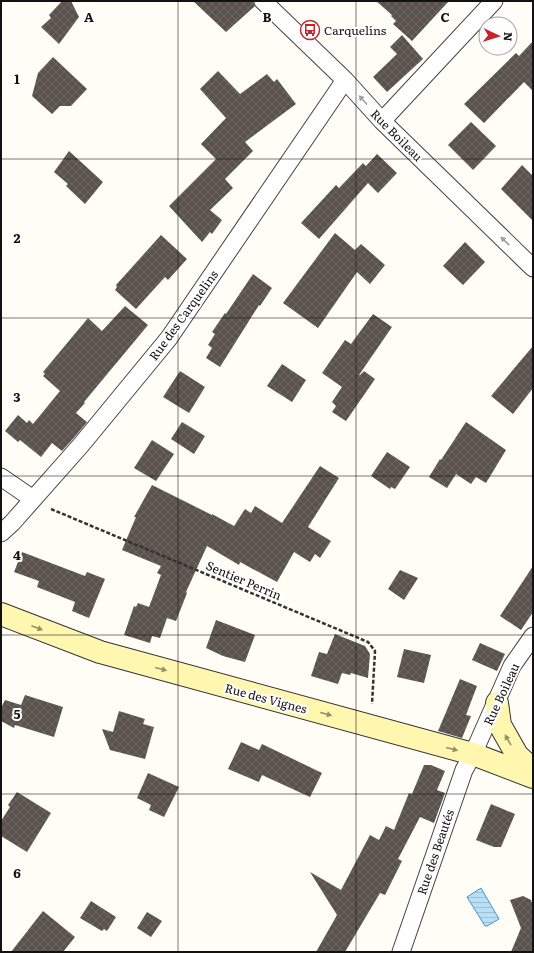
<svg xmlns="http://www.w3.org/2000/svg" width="534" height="953" font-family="Literata,serif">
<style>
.water{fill:url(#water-rules);stroke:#3f96cf}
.building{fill:url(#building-cross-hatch)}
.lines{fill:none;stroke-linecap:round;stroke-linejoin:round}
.street-casing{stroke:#444;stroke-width:19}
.secondary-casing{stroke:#333;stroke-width:24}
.path{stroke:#333;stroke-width:2.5;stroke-dasharray:4 2;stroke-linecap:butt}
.street{stroke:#fff;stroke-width:17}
.secondary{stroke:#fff6b0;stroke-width:22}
.oneway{fill:#a0a0a0}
.oneway2{fill:#948f68}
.grid{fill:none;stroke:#111;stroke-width:1;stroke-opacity:0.55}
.labels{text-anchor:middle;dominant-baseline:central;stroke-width:4;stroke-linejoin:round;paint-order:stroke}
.poi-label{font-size:12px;fill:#111;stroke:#fff;text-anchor:start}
.street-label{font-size:12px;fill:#111;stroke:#fff}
.grid-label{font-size:13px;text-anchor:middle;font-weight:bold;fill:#111;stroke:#fff;stroke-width:4;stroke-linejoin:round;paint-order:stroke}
</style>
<defs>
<pattern id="water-rules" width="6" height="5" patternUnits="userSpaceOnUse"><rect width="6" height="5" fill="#b9e0f7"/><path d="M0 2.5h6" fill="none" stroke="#9ebfd3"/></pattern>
<pattern id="building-cross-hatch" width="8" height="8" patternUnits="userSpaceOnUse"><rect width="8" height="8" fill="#5a524d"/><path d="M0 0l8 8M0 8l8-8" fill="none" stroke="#6d6662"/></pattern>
</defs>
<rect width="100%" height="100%" fill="#fffdf5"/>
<path class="water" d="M481,888L499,919L487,926H485L467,897Z"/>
<path class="building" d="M62,1H71L79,17L59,44L41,27L51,18L49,15Z
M193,1H253L255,6L226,32Z
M376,1H449L412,41L393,24L396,21L391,16L392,15Z
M402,35L423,59L387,92L373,77L397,54L390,47Z
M533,41V91L524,82L484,123L464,104L516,53L519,56Z
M53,57L87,89L71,106H60L52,114L32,96L38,73Z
M218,71L240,94L267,74L274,82L277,79L296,104L245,142L253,151L225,179L233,188L210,210L222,220L212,234L210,232L202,242L169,206L216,159L201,144L226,118L200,89Z
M471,122L496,146L473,170L448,145Z
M69,151L103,182L85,204L66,186L68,184L54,172Z
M377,154L397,173L378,193L368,183L319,239L301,223L336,185L339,188L363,163L366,166Z
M522,165L533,176V221L501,189Z
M335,233L355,250L361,244L385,265L370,284L357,272L318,328L283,303Z
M161,235L187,259L168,280L165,277L136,309L115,290L117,287L116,285Z
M465,242L485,262L463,285L443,266Z
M253,274L272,288L260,306L259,305L220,367L206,358L212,348L208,345L215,334L212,332L225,313L226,314Z
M125,306L148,325L84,402L85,403L76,413L87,422L72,440L62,451L52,443L41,457L20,440L18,442L5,431L18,415L27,423L29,420L33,424L60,391L43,376L45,374L43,372L88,318L102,331Z
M373,314L392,327L359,375H360L364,371L375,379L346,421L332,412L336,406L332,402L342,387L322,373L345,340L351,344Z
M533,346V388L513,414L491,396Z
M282,364L306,380L292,402L267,386Z
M180,371L205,387L189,413L163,397Z
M182,422L205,436L194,454L171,439Z
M466,422L506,450L486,483L476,477L471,484L456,474L447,488L429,477L440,459L441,460Z
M152,440L174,454L156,481L134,468Z
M387,452L410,467L395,489L391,487L390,489L371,476Z
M320,466L339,478L308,527L331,541L320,558L315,554L310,562L294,552L277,582L240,562L239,565L207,546L186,592L187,593L176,621L167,618L160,638L152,636L150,643L124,635L134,606L136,607L138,603L149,607L161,575L157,573L161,566L122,550L136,517H134L152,485L212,515V514L234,526L245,509L251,513L255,506L282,523Z
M22,552L85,576L87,572L105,579L89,618L72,611L75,602L37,587L39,581L14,572Z
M533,566V612L521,630L500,616Z
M400,570L418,578L404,600L388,589Z
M216,620L255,635L245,662L223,656L206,648Z
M335,634L365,646L370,654L368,678L351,673L350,675L342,673L338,684L311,676L319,652L327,654Z
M480,643L505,654L497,671L472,660Z
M404,649L431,655L424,683L397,677Z
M460,679L477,686L466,715L471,716L462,738L438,731Z
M25,695L63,707L54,737L15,725L14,728L1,721V708L5,700L21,705Z
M119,711L145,719L143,724L154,727L145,759L110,750L102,729L113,732Z
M241,742L259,750L262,744L322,773L310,797L262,775L259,782L228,769Z
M424,765H431L445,771L437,790L445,793L434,823L420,817L398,859L402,861L385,895L380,893L345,952H316L337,915L310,872L341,890L370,835L379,840L386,826L394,830L409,793L412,794Z
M148,773L179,787L164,817L149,810L151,805L137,798Z
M17,792L51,813L27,852L1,836V821L10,807L8,805Z
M491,804L515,814L501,847H494L476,840Z
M523,896L531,900L532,903L533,900V952H511L521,928L510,900Z
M91,901L116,917L107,931L104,929L102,931L80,918Z
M43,911L75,937L63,952H11Z
M147,912L162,921L151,937L137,928Z"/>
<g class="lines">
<defs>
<path id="street" d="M263,1L345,80L382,121L533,268
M382,121L494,1
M1,477L33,499
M1,533L12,523L81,445L169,338L345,80
M401,952L464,770L473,754L512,666L533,636"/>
<path id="secondary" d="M1,614L100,652L473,754L533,777
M497,703L500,725L517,755L533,770"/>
</defs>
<use href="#street" class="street-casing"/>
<use href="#secondary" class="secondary-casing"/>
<path class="path" d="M51,509L368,642L375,651L372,704"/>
<use href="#street" class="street"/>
<use href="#secondary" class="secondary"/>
</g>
<defs><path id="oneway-solid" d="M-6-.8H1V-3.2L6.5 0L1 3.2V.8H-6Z"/></defs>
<g class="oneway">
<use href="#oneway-solid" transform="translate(363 100) rotate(-132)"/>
<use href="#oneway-solid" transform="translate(505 241) rotate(-136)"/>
</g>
<g class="oneway2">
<use href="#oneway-solid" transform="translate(37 628) rotate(21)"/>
<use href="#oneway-solid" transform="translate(161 669) rotate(15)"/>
<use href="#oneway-solid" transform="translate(326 714) rotate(15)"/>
<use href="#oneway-solid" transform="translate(508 740) rotate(-120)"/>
<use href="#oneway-solid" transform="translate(452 749) rotate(15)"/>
</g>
<path class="grid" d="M178,1V952M356,1V952M1,159H533M1,318H533M1,476H533M1,635H533M1,794H533"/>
<defs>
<symbol id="bus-ring" viewBox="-11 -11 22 22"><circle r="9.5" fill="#fff" stroke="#c4262e" stroke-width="1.5"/><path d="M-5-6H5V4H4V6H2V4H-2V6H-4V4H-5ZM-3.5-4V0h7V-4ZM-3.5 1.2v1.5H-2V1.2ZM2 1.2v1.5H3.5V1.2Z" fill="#c4262e"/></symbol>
</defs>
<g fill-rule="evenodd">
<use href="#bus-ring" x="299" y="19" width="22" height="22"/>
</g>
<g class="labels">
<g class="poi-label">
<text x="324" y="30">Carquelins</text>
</g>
<g class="street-label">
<text transform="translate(397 135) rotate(45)">Rue Boileau</text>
<text transform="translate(183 315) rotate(-54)">Rue des Carquelins</text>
<text transform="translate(244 580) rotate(23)">Sentier Perrin</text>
<text transform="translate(501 694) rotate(-65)">Rue Boileau</text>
<text transform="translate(266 698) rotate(15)">Rue des Vignes</text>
<text transform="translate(435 852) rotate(-71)">Rue des Beautés</text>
</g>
</g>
<g class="grid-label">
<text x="89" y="22">A</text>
<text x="267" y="22">B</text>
<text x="445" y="22">C</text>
<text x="17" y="84">1</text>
<text x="17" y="243">2</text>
<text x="17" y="402">3</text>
<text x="17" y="560">4</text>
<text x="17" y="719">5</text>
<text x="17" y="878">6</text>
</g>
<rect width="534" height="953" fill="none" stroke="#111111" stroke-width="4"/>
<g transform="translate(498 36) rotate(94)"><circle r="19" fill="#ffffff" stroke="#a0a0a0"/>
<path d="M0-3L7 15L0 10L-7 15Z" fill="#c4262e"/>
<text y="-6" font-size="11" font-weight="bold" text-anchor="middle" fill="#111111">N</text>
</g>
</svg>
